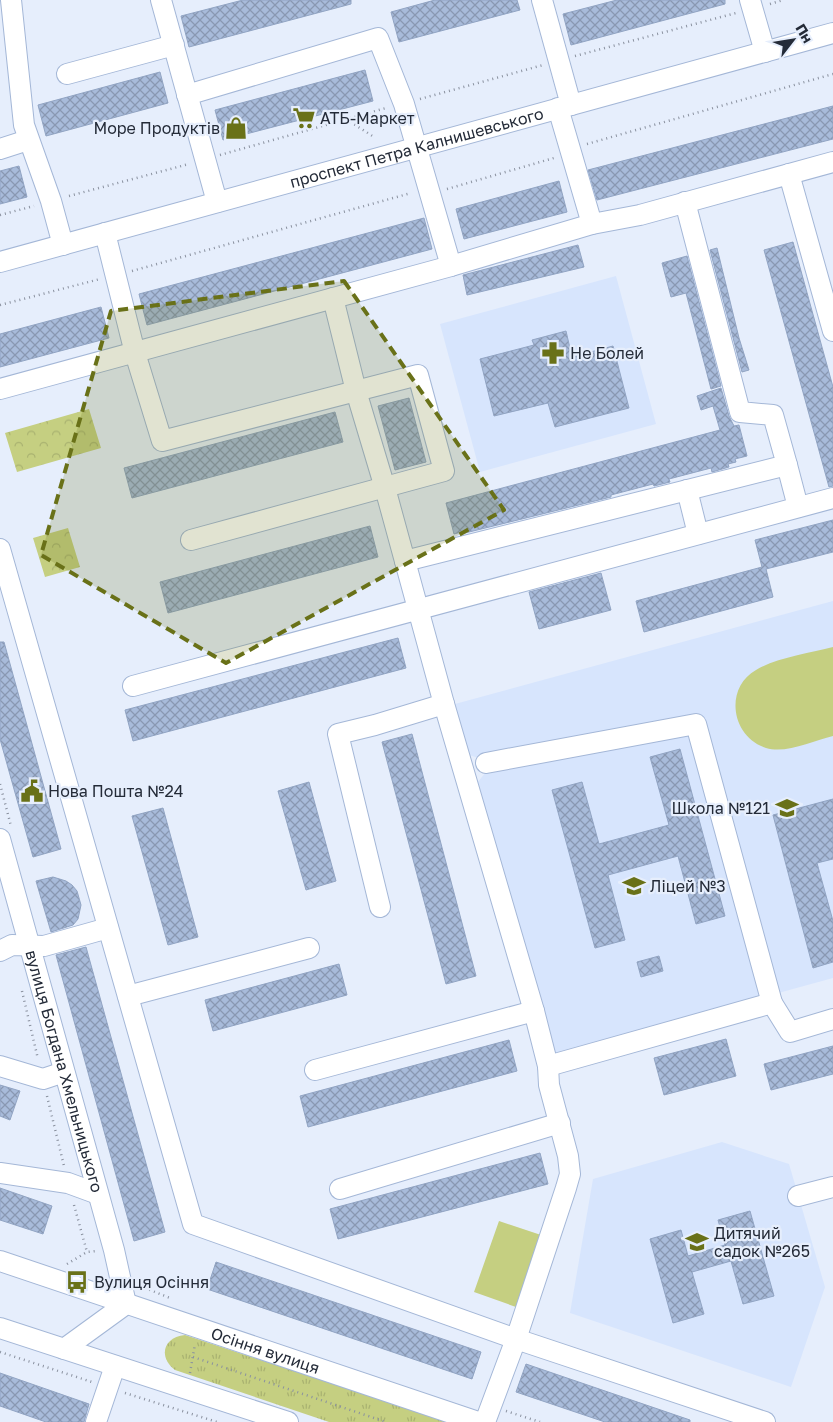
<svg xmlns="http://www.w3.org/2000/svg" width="833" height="1422" font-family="'Golos Text',sans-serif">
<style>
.built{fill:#d7e5fd}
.grass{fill:url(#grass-tufts)}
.park{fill:url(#park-crowns)}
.pitch{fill:#c5cf81}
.building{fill:url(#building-cross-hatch);stroke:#91a4c3}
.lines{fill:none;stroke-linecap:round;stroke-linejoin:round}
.minor-casing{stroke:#a4b7d7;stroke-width:22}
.path{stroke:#8a919f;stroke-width:2.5;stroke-dasharray:1 4;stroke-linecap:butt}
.minor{stroke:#fff;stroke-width:20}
.marked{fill:#697118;fill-opacity:0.2;stroke:#697118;stroke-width:4;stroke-dasharray:10 6;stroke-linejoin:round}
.labels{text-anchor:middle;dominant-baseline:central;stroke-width:4.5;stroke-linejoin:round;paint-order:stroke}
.poi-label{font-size:16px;fill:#242b38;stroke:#e6eefc;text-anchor:start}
.street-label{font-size:16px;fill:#242b38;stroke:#e6eefc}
</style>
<defs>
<pattern id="grass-tufts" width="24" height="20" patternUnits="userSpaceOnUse" patternTransform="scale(1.25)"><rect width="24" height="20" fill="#c5cf81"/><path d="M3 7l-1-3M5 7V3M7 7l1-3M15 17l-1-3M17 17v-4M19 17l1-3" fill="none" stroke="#a9b270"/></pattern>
<pattern id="park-crowns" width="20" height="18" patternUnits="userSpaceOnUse" patternTransform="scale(1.25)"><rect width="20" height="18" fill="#c5cf81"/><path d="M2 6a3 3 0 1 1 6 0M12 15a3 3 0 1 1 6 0" fill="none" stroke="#a9b270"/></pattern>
<pattern id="building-cross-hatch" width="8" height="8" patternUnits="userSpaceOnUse" patternTransform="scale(1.25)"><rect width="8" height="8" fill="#a8bbda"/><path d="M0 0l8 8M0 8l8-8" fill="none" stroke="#8998b2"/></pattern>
</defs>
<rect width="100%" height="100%" fill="#e6eefc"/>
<path class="built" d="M616,276L656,424L480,472L440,324Z
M833,601V978L552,1055L477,783L486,772L482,759L469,755L455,704Z
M722,1142L789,1164L825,1287L791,1387L570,1313L593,1179Z"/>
<path class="grass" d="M185,1335L449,1422H329L175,1370C158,1357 163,1337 185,1335Z"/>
<path class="park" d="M89,409L101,448L17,472L5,433Z
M68,528L80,567L45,577L33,538Z"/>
<path class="pitch" d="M833,647V736C813,741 786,754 766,748C731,737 724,688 756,670C775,658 810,653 833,647Z
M499,1221L541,1235L516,1307L474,1292Z"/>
<path class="building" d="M243,0H351V4L189,47L181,16Z
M435,0H517L520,10L399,42L391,12Z
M617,0H725V4L571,45L563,14Z
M365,70L373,101L223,140L215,110Z
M160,72L168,103L46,136L38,105Z
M833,106V139L597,200L588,170Z
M19,166L27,197L0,204V171Z
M559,181L567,212L464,239L456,209Z
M424,218L432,249L147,325L139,294Z
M793,242L833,387V486L829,487L764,250Z
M578,245L584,267L467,295L463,275Z
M717,248L739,338L749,370L742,372L710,250Z
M687,256L721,386L711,389L686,293L671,297L662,263Z
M101,307L109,338L0,367V334Z
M566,331L572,357L613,346L629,408L555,427L548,403L494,416L480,359L534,345L532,340Z
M721,388L729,416L734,426L739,425L747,456L735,459L736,462L728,464L729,467L712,472L711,468L669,479L670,482L654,486L653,484L611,495V497L465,533V531L454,534L446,503L720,430L713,406L701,410L697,396Z
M409,398L426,462L395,470L378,406Z
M335,412L343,442L132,498L124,468Z
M833,520V552L766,569L773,597L644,632L636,601L762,567L755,540Z
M370,526L378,557L168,613L160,582Z
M601,573L611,610L539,629L529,592Z
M398,638L406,668L133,741L125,710Z
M0,642H4L61,849L33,857L0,739Z
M412,734L476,976L446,984L382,742Z
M680,749L725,916L696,924L678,856L608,875L625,940L595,948L552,790L582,782L599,844L669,825L650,757Z
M309,782L336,881L306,890L278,791Z
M833,799V859L817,863L833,921V962L813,968L773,815Z
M163,808L198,937L168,945L132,816Z
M53,877L66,881L72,885L77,891L81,905L78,919L73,925L51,932L36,881Z
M86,947L165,1232L134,1241L56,955Z
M659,956L663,971L641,977L637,962Z
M339,964L347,995L213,1031L205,1000Z
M726,1039L736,1076L664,1095L654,1058Z
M509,1040L517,1071L308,1127L300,1096Z
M833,1046V1074L771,1090L764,1064Z
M0,1085L20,1091L10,1120L0,1116Z
M540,1153L548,1184L338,1239L330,1209Z
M0,1188L52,1206L43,1234L0,1220Z
M750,1211L774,1296L743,1304L731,1261L692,1272L704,1314L673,1323L650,1239L681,1230L688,1256L725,1245L718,1220Z
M216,1262L481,1352L472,1379L207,1289Z
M526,1364L690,1420V1422H605L516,1392Z
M0,1373L89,1404L84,1422H46L0,1406Z"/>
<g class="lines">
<defs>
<g id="minor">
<path d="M11,0L24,125L51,201L63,245"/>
<path d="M161,0L217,202"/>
<path d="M542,0L571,105"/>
<path d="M750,0L765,52"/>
<path d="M67,74L174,45"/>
<path d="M187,95L378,38L404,104L451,266"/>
<path d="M558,108L592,224"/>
<path d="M0,149L28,140"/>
<path d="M789,174L833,331"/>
<path d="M105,233L135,353L162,441L418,375L444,471L191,540"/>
<path id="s1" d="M0,262L833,33"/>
<path d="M333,298L356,391L385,488L444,704L534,1011L548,1066L549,1085L568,1156L570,1174L566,1188L516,1339L485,1422"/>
<path d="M0,389L451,266L592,224L640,215L833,162"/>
<path d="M787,465L798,507"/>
<path d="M687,490L698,534"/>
<path d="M0,549L193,1224L516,1339L765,1422"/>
<path d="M405,561L787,465L773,415L740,412L685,202"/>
<path d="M133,686L833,498"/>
<path d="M486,763L696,724L772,1003"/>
<path id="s2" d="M0,839L114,1250L126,1304"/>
<path d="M380,907L338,734L375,725L444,704"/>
<path d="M0,951L12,945L44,946L108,928"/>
<path d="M128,996L309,948"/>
<path d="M0,1066L43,1079L64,1072"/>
<path d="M548,1066L772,1003L790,1032L833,1019"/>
<path d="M315,1070L534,1011"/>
<path d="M0,1173L68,1183L98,1194"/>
<path d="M340,1189L560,1123"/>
<path d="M798,1196L833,1187"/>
<path id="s3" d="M0,1261L478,1422"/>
<path d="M0,1328L288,1422"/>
<path d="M64,1349L126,1304"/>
<path d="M96,1422L115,1366"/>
</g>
</defs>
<use href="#minor" class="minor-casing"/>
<path class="path" d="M770,4L783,0
M575,56L736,13
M420,99L543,65
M346,119L374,137
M587,144L833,74
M220,155L386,108
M447,189L554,158
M69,196L189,164
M0,215L34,206
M132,271L411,193
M0,305L100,279
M0,784L11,826
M22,991L38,1059
M47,1096L64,1166
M74,1205L87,1252
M67,1264L87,1252L97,1251
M140,1286L170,1298
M0,1352L92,1382
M193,1357L386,1422
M190,1373L195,1344
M125,1393L217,1422
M506,1411L540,1422"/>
<use href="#minor" class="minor"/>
</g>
<path class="marked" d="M344,281L504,510L226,663L41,555L111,311Z"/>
<defs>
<symbol id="supermarket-bare" viewBox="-9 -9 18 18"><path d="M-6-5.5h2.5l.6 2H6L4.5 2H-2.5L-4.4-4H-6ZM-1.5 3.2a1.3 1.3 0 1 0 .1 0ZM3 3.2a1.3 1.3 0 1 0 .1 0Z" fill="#697118" stroke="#e6eefc" stroke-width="2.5" paint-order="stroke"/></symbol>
<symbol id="shop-bare" viewBox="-9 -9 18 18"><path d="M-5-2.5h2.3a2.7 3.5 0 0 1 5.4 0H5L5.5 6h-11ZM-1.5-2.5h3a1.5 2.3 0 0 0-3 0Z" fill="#697118" stroke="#e6eefc" stroke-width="2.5" paint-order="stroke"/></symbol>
<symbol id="pharmacy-bare" viewBox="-9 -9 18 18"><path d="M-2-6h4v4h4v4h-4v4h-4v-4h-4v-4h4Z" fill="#697118" stroke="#e6eefc" stroke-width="2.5" paint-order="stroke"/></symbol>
<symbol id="civic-bare" viewBox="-9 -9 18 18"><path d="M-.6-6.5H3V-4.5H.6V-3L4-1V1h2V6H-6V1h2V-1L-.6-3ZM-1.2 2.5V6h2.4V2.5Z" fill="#697118" stroke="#e6eefc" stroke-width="2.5" paint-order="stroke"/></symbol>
<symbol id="school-bare" viewBox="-9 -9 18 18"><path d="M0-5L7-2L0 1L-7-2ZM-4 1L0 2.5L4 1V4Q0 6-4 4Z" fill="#697118" stroke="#e6eefc" stroke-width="2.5" paint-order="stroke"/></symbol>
<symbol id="bus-bare" viewBox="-9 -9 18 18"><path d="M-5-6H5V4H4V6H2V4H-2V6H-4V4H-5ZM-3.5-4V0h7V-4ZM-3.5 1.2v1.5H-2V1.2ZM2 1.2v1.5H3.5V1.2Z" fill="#697118" stroke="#e6eefc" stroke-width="2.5" paint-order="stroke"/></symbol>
</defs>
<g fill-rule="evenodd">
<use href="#supermarket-bare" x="288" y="102" width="32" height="32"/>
<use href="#shop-bare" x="220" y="112" width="32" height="32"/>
<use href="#pharmacy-bare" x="537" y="337" width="32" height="32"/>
<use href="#civic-bare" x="16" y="775" width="32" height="32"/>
<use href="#school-bare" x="771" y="792" width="32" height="32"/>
<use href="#school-bare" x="618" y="870" width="32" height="32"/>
<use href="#school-bare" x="681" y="1226" width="32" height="32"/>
<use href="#bus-bare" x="61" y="1266" width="32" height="32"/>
</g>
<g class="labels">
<g class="poi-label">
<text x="320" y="118">АТБ-Маркет</text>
<text x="220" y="128" text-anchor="end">Море Продуктiв</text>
<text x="570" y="353">Не Болей</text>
<text x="48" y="791">Нова Пошта №24</text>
<text x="770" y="808" text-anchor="end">Школа №121</text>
<text x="650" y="886">Ліцей №3</text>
<text x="714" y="1233">Дитячий<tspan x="714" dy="18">садок №265</tspan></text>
<text x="94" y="1282">Вулиця Осіння</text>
</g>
<g class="street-label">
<text stroke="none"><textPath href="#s1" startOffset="432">проспект Петра Калнишевського</textPath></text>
<text stroke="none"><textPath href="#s2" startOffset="241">вулиця Богдана Хмельницького</textPath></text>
<text stroke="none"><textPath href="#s3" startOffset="280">Осіння вулиця</textPath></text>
</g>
</g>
<g transform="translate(793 40) rotate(59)" stroke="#e6eefc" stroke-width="4" paint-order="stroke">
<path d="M0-4L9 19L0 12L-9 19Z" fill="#242b38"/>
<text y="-8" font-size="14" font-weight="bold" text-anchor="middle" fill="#242b38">Пн</text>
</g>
</svg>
